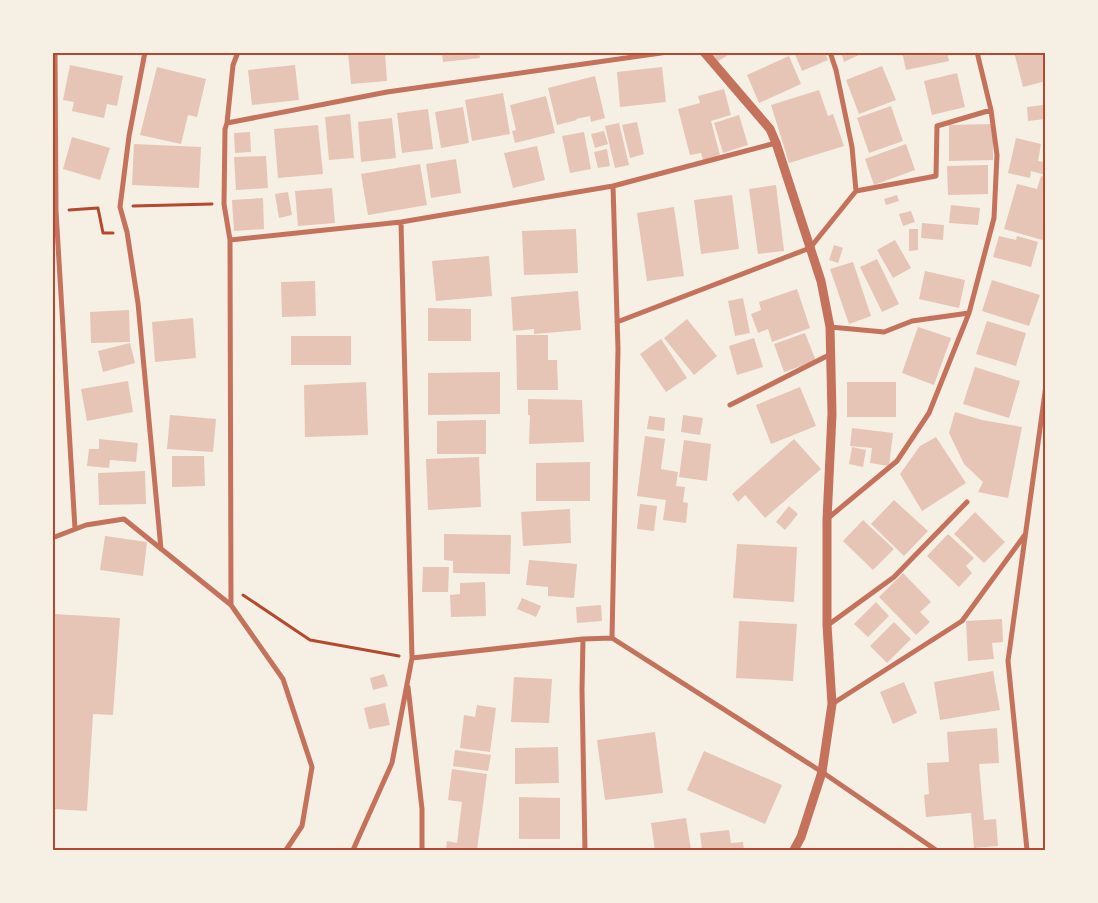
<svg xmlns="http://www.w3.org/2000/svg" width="1098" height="903" font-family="Manrope,sans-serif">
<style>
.building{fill:#e6c5b7}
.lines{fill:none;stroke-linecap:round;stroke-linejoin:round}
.path{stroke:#b5482f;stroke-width:3}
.minor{stroke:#c5725c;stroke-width:5}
.tertiary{stroke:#c5725c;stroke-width:9}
.neatline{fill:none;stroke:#b5482f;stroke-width:2}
</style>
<rect width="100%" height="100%" fill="#f6efe4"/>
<path class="building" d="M348,52H385L387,81L351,84Z
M442,52H479L480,58L443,62Z
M709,52H733L715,63Z
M794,52H824L828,60L802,71Z
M841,52H865L844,62Z
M902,52H947L949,61L906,70Z
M1014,52H1046V81L1023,87Z
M789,56L801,84L759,103L747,75Z
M70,65L123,76L117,106L107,104L104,118L72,111L74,102L63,100Z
M295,65L299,100L252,105L248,70Z
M882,66L896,100L859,114L846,80Z
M157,67L206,79L197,117L188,115L181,144L140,135Z
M662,67L666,102L620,107L617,72Z
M957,73L965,107L932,115L924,81Z
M595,76L605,118L591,122L590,116L576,119L577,120L557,125L548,88Z
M724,89L731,115L711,121L720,155L703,160L701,153L690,155L678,109L700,103L698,96Z
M819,90L828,116L833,114L844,146L789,163L771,105Z
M503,93L510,134L472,141L465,100Z
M546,96L555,133L515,143L512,131L516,130L510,105Z
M1043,105L1045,119L1028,121L1027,107Z
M891,106L903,141L869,153L857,118Z
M463,107L469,143L441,148L435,112Z
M428,109L433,149L402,153L397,113Z
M350,114L354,158L329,160L325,117Z
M739,115L748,145L723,153L714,123Z
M392,118L396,158L361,162L358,122Z
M637,122L644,154L630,158L622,125Z
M619,123L629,165L615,168L605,126Z
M993,124V160L949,161V125Z
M318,125L323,174L278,178L274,129Z
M604,131L608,144L595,148L591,134Z
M250,132L251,152L235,153L234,133Z
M584,132L591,169L570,173L562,136Z
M72,137L110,148L100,180L63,169Z
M1016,138L1041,144L1038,161L1046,162V175L1031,171L1030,178L1008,173Z
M134,144L201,147L199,188L132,185Z
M906,144L915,170L874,185L865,159Z
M537,146L545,180L513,188L504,153Z
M607,149L610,166L598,168L594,152Z
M266,156L268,188L236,190L234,157Z
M456,159L461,193L431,198L426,164Z
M420,164L427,205L368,215L361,174Z
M988,165V194L948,195L947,166Z
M1041,176L1046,177V241L1004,229L1017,184L1037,189Z
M776,185L784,251L758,254L749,189Z
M332,188L335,223L298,226L295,191Z
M288,192L292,215L279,218L275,194Z
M732,195L739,249L701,254L694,200Z
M897,195L899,201L886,205L884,199Z
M263,198L264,229L234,231L232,200Z
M951,205L980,208L978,225L949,223Z
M674,207L684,276L647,281L637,213Z
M911,211L915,222L903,226L899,214Z
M922,223L944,225L943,240L921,238Z
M576,229L578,273L524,275L522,231Z
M909,229H918V250L909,251Z
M999,236L1016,240L1017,236L1038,242L1031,267L993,257Z
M895,240L911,268L893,278L877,250Z
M834,245L843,248L838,263L829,260Z
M489,256L492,296L436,301L432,261Z
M877,259L899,304L882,312L860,267Z
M853,262L871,316L849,324L830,269Z
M925,271L965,280L959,308L919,299Z
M992,280L1040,295L1029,326L982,311Z
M315,281L316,316L282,317L281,282Z
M797,289L810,328L772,342L768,329L758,333L751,314L761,310L759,302Z
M578,291L581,330L534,334V329L513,331L511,297Z
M743,298L750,333L735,336L728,301Z
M428,308L471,309V341H428Z
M129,310L130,342L91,343L90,312Z
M193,318L196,358L155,362L152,322Z
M687,319L717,356L694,375L664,338Z
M987,321L1026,333L1016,366L976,354Z
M918,327L951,338L934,385L902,373Z
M805,333L816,361L784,372L774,344Z
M516,335H548V360H557L558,390H517Z
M291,336H351V365H291Z
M754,338L763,367L737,375L729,346Z
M661,339L687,378L666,392L640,354Z
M130,343L135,363L103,372L98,351Z
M975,367L1020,381L1009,418L963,404Z
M500,372V414L428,415V373Z
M128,381L133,412L87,421L81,389Z
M366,382L368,435L305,437L304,385Z
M847,382H896V417H847Z
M800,387L816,426L771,444L756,405Z
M528,399L582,400L584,442L529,444L530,415H528Z
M955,412L982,420L1022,427L1008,498L978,492L983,482L964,464L949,433Z
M170,415L216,419L213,452L167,449Z
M683,415L703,418L700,435L681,432Z
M649,416L665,418L664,431L647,429Z
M486,420V454H437V421Z
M852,428L893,433L889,466L870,463L872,448L850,446Z
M645,436L665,439L661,469L678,472L676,486L685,487L683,502L688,503L686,523L663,520L666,500L637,496Z
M936,437L966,483L922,511L900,474L920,446Z
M99,439L138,443L136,462L110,460L109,468L87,466L89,449H99Z
M794,439L821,469L765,518L745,495L738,502L732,494Z
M684,440L711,444L707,481L679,477Z
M852,447L866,450L863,467L849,464Z
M172,456H204L205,486L172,487Z
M479,457L481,507L428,510L426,459Z
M590,462V501H536V463Z
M145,471L146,504L99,505L98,473Z
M894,500L928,531L904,556L871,524Z
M640,504L657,506L654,531L637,529Z
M789,506L798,514L785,530L776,522Z
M570,509L571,543L523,546L521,512Z
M975,512L1005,542L984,563L954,534Z
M863,520L894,549L873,570L843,541Z
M444,534L511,535L510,574L453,573V561L444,560Z
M948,534L974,558L966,566L972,573L959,587L927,556Z
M105,536L147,542L143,576L100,570Z
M737,544L797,547L794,602L733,598Z
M529,560L577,564L574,598L548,596V587L526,585Z
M423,567H449L448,592H422Z
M903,573L931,602L920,612L930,622L916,635L879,597Z
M485,582L486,616L451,617L450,595L460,594V583Z
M522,598L541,606L536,617L517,609Z
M876,602L889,616L868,637L854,624Z
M601,605L602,621L577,623L576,607Z
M54,614L120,618L113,715L93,714L87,811L52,809V637Z
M1002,619L1003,642L992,643L994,659L968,661L966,621Z
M739,621L797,624L793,681L736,678Z
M894,622L911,639L887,663L870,646Z
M993,671L1000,710L940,720L934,682Z
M384,674L388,686L373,690L370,678Z
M514,677L552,679L549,723L511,722Z
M904,682L917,713L893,724L880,692Z
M385,703L390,725L369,729L364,708Z
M477,705L496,708L490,752L460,748L464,715L475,717Z
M997,728L999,763L979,764L984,820L996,819L998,846L974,848L971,813L926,817L924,795L929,794L927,763L949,762L947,732Z
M655,732L663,793L605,800L597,740Z
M558,747L559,783L515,784V748Z
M455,750L491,755L488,771L453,766Z
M704,751L782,785L765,824L687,790Z
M452,769L487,774L477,850H446L447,841L457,843L462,802L448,800Z
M519,797L560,798V839H519Z
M686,818L691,850H655L651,823Z
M729,830L731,843L743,842L744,850H702L700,833Z"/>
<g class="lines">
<path class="path" d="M133,206L212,204
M69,210L98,208L103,233H113
M243,595L310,640L399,656"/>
<path class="minor" d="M55,52L56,211L75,529
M145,52L129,136L120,207L127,232L138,303L161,549
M238,52L233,65L227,123L225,129L224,204L230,240L231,605L283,679L312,767L302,826L286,850
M227,123L387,92L668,52
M856,191L936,176L937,126L991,110
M401,222L412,658
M230,240L401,222L613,186L776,143
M617,322L810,248L856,191L852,147L836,70L830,52
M830,327L884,332L912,321L969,313
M730,405L831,354
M827,519L897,461L929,413L969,313L994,218L997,155L991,110L977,52
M52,538L86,525L124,519L231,605
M828,625L894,577L967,502
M612,638L618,349L613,186
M583,639L582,690L585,850
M408,687L422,809V850
M832,704L962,621L1024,536
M353,850L392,763L412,658L583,639L612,638L822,772L936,850
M1027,850L1008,661L1046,385"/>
<path class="tertiary" d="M704,52L770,129L776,143L821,281L830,327L832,414L827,520V625L832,704L822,772L801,837L794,850"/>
</g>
<rect width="1098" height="903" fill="none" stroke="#f6efe4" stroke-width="108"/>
<rect x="54" y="54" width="990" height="795" class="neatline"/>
</svg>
